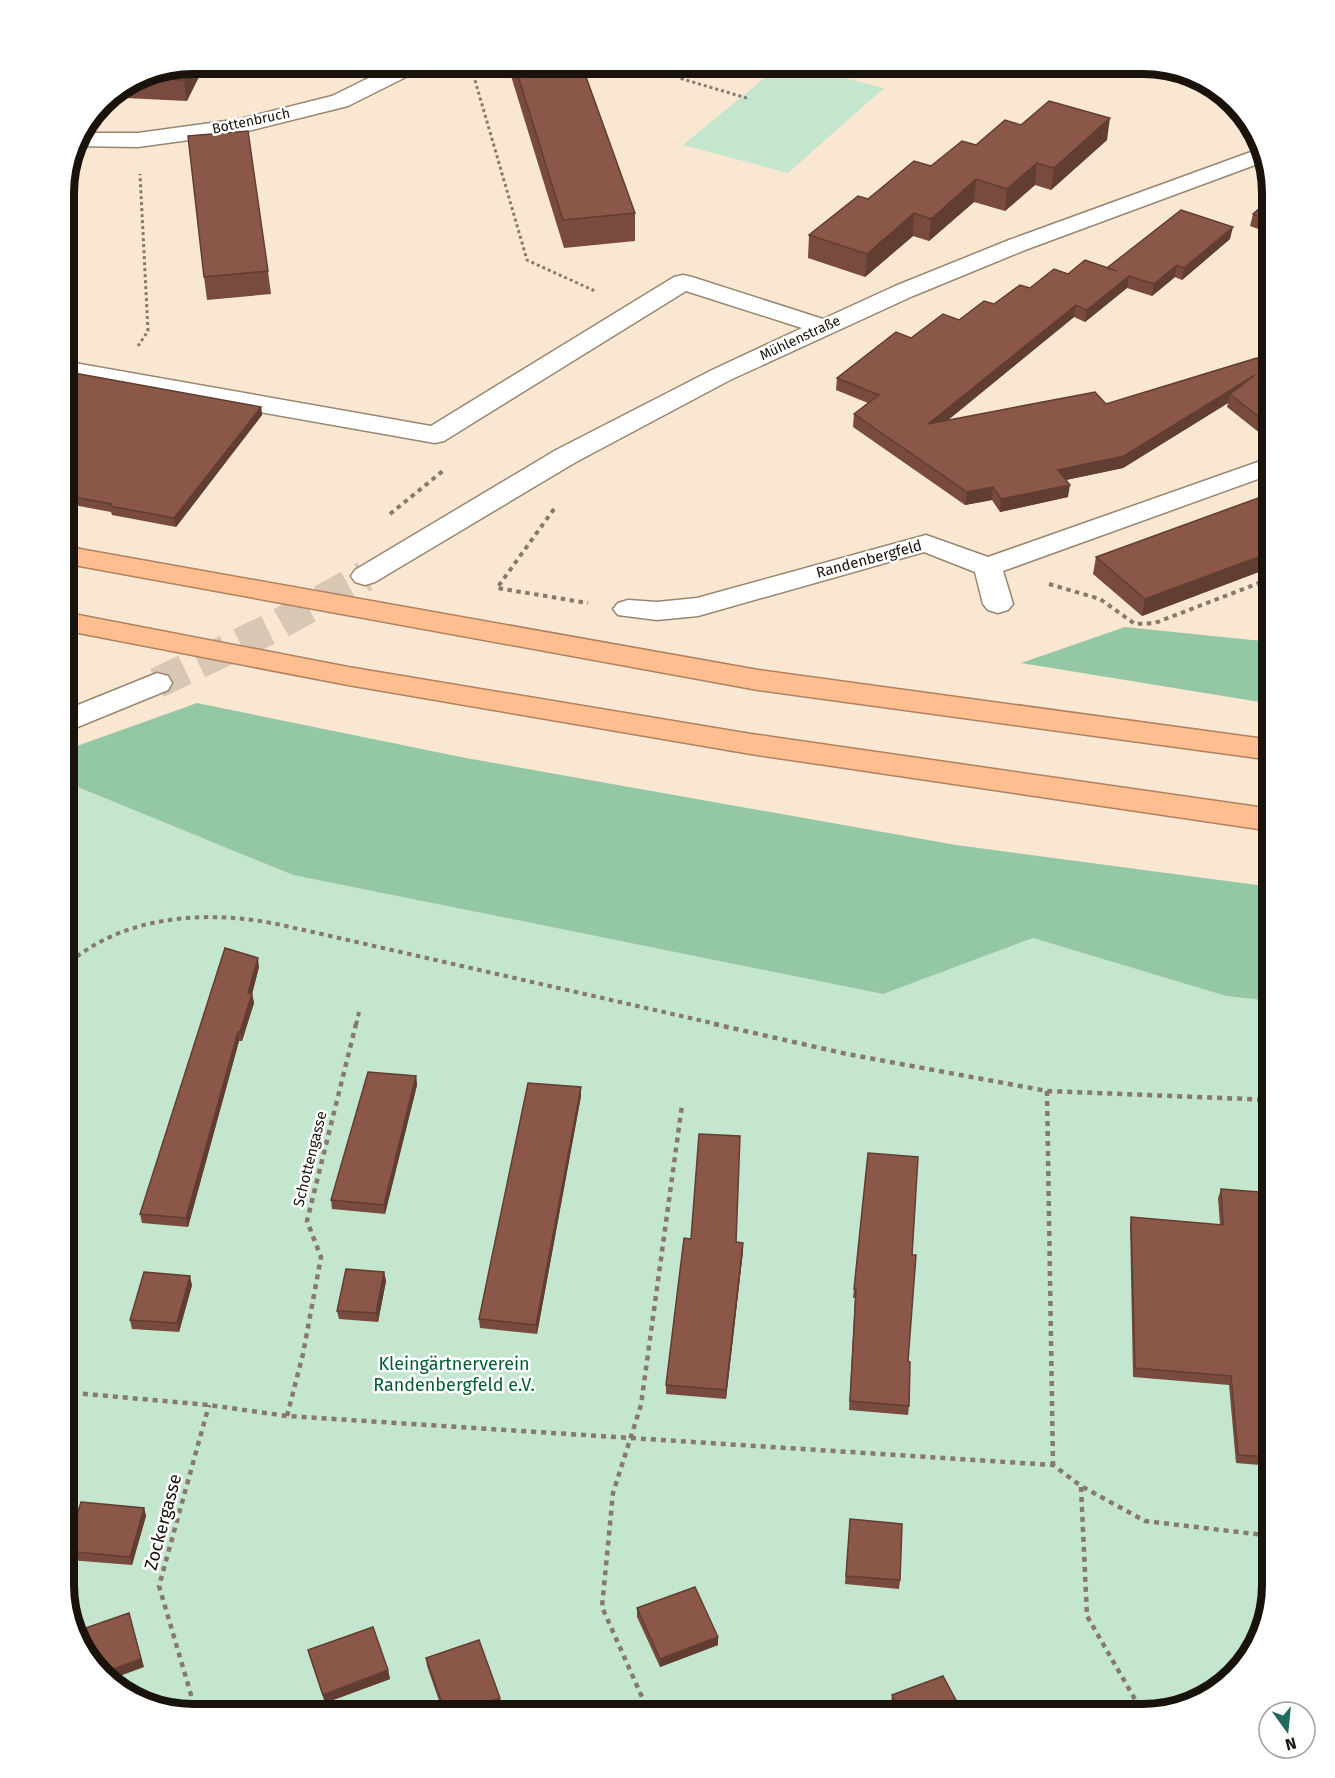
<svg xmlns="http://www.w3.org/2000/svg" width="1335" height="1778" font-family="'Fira Sans',sans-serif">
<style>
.green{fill:#c4e5ce}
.forest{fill:#94c8a5}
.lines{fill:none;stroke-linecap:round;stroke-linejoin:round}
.minor-tunnel{stroke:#d8c7b3;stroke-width:31;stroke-dasharray:31 15;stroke-linecap:butt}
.minor-casing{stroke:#978772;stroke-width:3}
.highway-casing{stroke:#ae8261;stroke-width:3}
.path-far2{stroke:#877a6c;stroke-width:3;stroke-dasharray:3 3;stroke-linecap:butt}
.path-far1{stroke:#877a6c;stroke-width:4;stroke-dasharray:4.5 4.5;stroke-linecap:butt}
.path{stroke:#877a6c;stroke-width:4.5;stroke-dasharray:5 5;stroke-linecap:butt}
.minor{fill:#fff;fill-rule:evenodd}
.highway{fill:#febe8f;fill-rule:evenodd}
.wall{fill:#784b3e}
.shaded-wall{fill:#613d32}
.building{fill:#8b5748;stroke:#613d32;stroke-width:1.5}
.labels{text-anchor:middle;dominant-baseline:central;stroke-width:5;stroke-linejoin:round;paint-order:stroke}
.far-street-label{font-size:14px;fill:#1a130c;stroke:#fff}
.street-label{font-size:15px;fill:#1a130c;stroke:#fff}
.near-park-label{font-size:18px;fill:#015d33;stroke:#fff}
.near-street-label{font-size:18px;fill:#1a130c;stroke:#fff}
.rim{fill:none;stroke:#1a130c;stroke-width:8}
</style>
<rect width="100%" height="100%" fill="#fae7d1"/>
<path class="green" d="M783,63L884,88L788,173L683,145Z
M63,781L293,875L883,994L1033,938L1226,996L1272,1001V1586L1255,1650L1214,1693L1143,1715H192L128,1698L85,1657L63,1586Z"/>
<path class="forest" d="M1125,627L1272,642V704L1021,663Z
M197,703L466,758L956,845L1272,887V1001L1226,996L1033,938L883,994L293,875L63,781V751Z"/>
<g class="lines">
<path class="minor-tunnel" d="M157,683L270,629L365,576"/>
<defs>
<path id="minor" d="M399,63H427L424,68L348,106L240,133L138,147L73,146L78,133H138L240,119L332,96Z
M1259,149L1263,162L1025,250L913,296L730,380L576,462L375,582L365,585L355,582L351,576L355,570L556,450L712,370L802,328L686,291L444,441L435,443L63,377V361L431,426L674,277L683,275L692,277L823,319L895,286L1009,240Z
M1272,457V474L1003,571L1013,604L1008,610L998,613L988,610L983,604L975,572L924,552L698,616L657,620L618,615L613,609L618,603L628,600L657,602L697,598L926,535L988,557Z
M157,673L168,676L172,683L168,690L63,733V711Z"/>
<path id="highway" d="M63,546L758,670L1272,740V760L758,690L63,563Z
M63,612L348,667L751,734L1272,809V831L751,754L348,685L63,630Z"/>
</defs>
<use href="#minor" class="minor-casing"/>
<use href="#highway" class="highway-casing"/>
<path class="path-far2" d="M470,63L527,260L597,292
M673,63L679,78L750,99
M138,346L148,331L140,174"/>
<path class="path-far1" d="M554,509L497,588L588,603
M390,514L444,470
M1049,584L1100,599L1135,624L1155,623L1272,578
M1259,584L1272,587
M63,915L74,955
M63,968C123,913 211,909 286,926L721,1025
M356,1025L359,1012"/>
<path class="path" d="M714,1024L847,1054L1047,1091L1272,1100
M1047,1091L1053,1465
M63,1392L209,1405L287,1416L1053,1465L1081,1486L1145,1521L1272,1536
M287,1416L303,1354L321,1257L307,1221L356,1024
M1081,1487L1087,1616L1144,1715
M197,1715L159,1586L209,1405
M650,1715L602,1607L613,1493L641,1405L682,1105"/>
<use href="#minor" class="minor"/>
<use href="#highway" class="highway"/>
</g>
<path class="wall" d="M192,63L187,101L125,98L123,85L143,73Z
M507,63H581L635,213V241L564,248Z
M827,63H865L856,71Z
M1021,125L1107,140L1051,190L1035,185L1005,211L974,202L929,241L913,236L865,277L808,258L809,235L868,199L976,145Z
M1272,198V234L1250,226L1253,214Z
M1230,239L1182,280L1175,277L1152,296L1127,288L1085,322L1074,317L947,421L1106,404L1257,358L1272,430L1261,434L1227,407L1228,403L1123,468L1066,480L1068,497L1000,512L992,500L965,505L853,427L854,414L868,403L836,390L837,378L911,338L959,320L1030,288L1068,274L1107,268Z
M268,271L271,294L207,300L204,277Z
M63,371L261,407L262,415L176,527L112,515L111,512L63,503Z
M1272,493V567L1142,616L1093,574L1096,557Z
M259,967L252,994L254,1003L242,1041H239L188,1227L142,1223L140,1214Z
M416,1076L417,1085L385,1214L332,1209L331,1200Z
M581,1087V1096L537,1334L480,1328L479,1319Z
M868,1153L912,1255L908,1361L909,1406L908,1415L849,1410L855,1298H853Z
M1221,1189L1272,1193V1466L1236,1463L1229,1385L1133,1377L1130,1226L1131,1217L1220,1225L1218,1198Z
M736,1242L743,1243V1251L726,1399L666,1394V1385Z
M384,1272L386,1281L378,1322L339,1319L337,1311Z
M192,1285L179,1332L132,1329L130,1320Z
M144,1508L146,1516L132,1565L69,1560L66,1551Z
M850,1519L900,1580L899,1589L845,1584Z
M637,1608L718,1637V1645L660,1667L637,1617Z
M308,1650L388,1670L390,1679L325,1703L310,1658Z
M426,1658L500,1698L501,1706L476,1715H444L427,1666Z
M892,1695L964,1715H897L891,1703Z"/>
<path class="shaded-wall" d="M192,63H206L187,101L184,80Z
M856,63H865L856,71Z
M1110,118L1107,140L1051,190L1054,168Z
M1037,163L1035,185L1005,211L1007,189Z
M976,179L974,202L929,241L931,219Z
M914,213L913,236L865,277L867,254Z
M1233,227L1230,239L1182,280L1184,268Z
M1177,265L1175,277L1152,296L1154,284Z
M1129,276L1127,288L1085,322L1087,310Z
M1076,305L1074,317L927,437L928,424Z
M1255,375L1230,394L1228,403L1123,468L1056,482L1058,470Z
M261,407L262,415L176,527L174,518Z
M1272,419V430L1261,434L1264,421Z
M1070,485L1068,497L1000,512L1001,499Z
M993,487L992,500L965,505L967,492Z
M1272,552V567L1142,616L1145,599Z
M258,958L259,967L252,994L254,1003L242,1041L240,1032L248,993Z
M238,1032L239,1041L188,1227L186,1218Z
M416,1076L417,1085L385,1214L384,1205Z
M581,1087V1096L537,1334L536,1325Z
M743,1243V1251L726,1399V1390Z
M384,1272L386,1281L378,1322L376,1313Z
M190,1276L192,1285L179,1332L177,1323Z
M144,1508L146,1516L132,1565L130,1557Z
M129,1613L144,1667L109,1680L102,1673Z
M718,1637V1645L660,1667V1659Z
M388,1670L390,1679L325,1703L323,1695Z
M500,1698L501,1706L476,1715H451Z"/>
<path class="building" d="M192,63L184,80L135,78L143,73Z
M514,63H581L635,213L563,220Z
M1049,101L1110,118L1054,168L1037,163L1007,189L976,179L931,219L914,213L867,254L809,235L858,196L868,199L914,161L931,166L962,141L976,145L1005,120L1021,125Z
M248,131L268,271L204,277L188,136Z
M1272,198V221L1253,214Z
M1181,210L1233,227L1184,268L1177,265L1154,284L1129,276L1087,310L1076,305L928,424L1095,392L1106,404L1257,358L1262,370L1272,363V419L1264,421L1230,394L1255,375L1124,456L1058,470L1070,485L1001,499L993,487L967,492L854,414L879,395L837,378L896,332L911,338L943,314L959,320L984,301L994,304L1020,285L1030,288L1054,269L1068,274L1085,260L1117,271L1107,268Z
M63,371L261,407L174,518L110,506L112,504L63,495Z
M1272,493V552L1145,599L1096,557Z
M225,948L258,958L248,993L252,994L240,1032H238L186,1218L140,1214Z
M368,1072L416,1076L384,1205L331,1200Z
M528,1083L581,1087L536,1325L479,1319Z
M699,1134L740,1136L736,1242L743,1243L726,1390L666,1385L684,1238L691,1239Z
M868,1153L918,1157L912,1255H916L908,1361L910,1362L909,1406L850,1401L856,1289H854Z
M1221,1189L1272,1193V1457L1238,1455L1231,1376L1135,1368L1131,1217L1223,1225Z
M346,1269L384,1272L376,1313L337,1311Z
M144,1272L190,1276L177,1323L130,1320Z
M81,1502L144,1508L130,1557L66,1551Z
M850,1519L902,1524L900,1580L846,1576Z
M695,1587L718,1637L660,1659L637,1608Z
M129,1613L141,1659L102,1673L85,1657L77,1631Z
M373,1627L388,1670L323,1695L308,1650Z
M479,1640L500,1698L451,1715H446L426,1658Z
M943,1676L964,1715H902L892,1695Z"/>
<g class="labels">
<g class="far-street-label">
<text transform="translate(251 121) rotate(-12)">Bottenbruch</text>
<text transform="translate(800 338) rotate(-25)">Mühlenstraße</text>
</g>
<g class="street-label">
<text transform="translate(869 559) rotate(-15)">Randenbergfeld</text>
<text transform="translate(310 1159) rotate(-76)">Schottengasse</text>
</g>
<g class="near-park-label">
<text x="454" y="1364">Kleingärtnerverein<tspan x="454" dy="21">Randenbergfeld e.V.</tspan></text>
</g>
<g class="near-street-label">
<text transform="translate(163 1522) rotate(-75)">Zockergasse</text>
</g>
</g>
<path d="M0 0H1335V1778H0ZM193 74H1143A119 119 0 0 1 1262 193V1585A119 119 0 0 1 1143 1704H193A119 119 0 0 1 74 1585V193A119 119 0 0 1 193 74Z" fill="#fff" fill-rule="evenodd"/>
<path class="rim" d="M193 74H1143A119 119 0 0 1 1262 193V1585A119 119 0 0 1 1143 1704H193A119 119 0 0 1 74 1585V193A119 119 0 0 1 193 74Z"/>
<g transform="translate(1287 1730) rotate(165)"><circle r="28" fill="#ffffff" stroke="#a3a19e" stroke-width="1.5"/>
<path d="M0-4.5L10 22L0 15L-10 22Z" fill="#226a60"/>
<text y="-9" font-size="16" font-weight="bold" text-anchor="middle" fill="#1a130c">N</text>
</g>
</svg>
